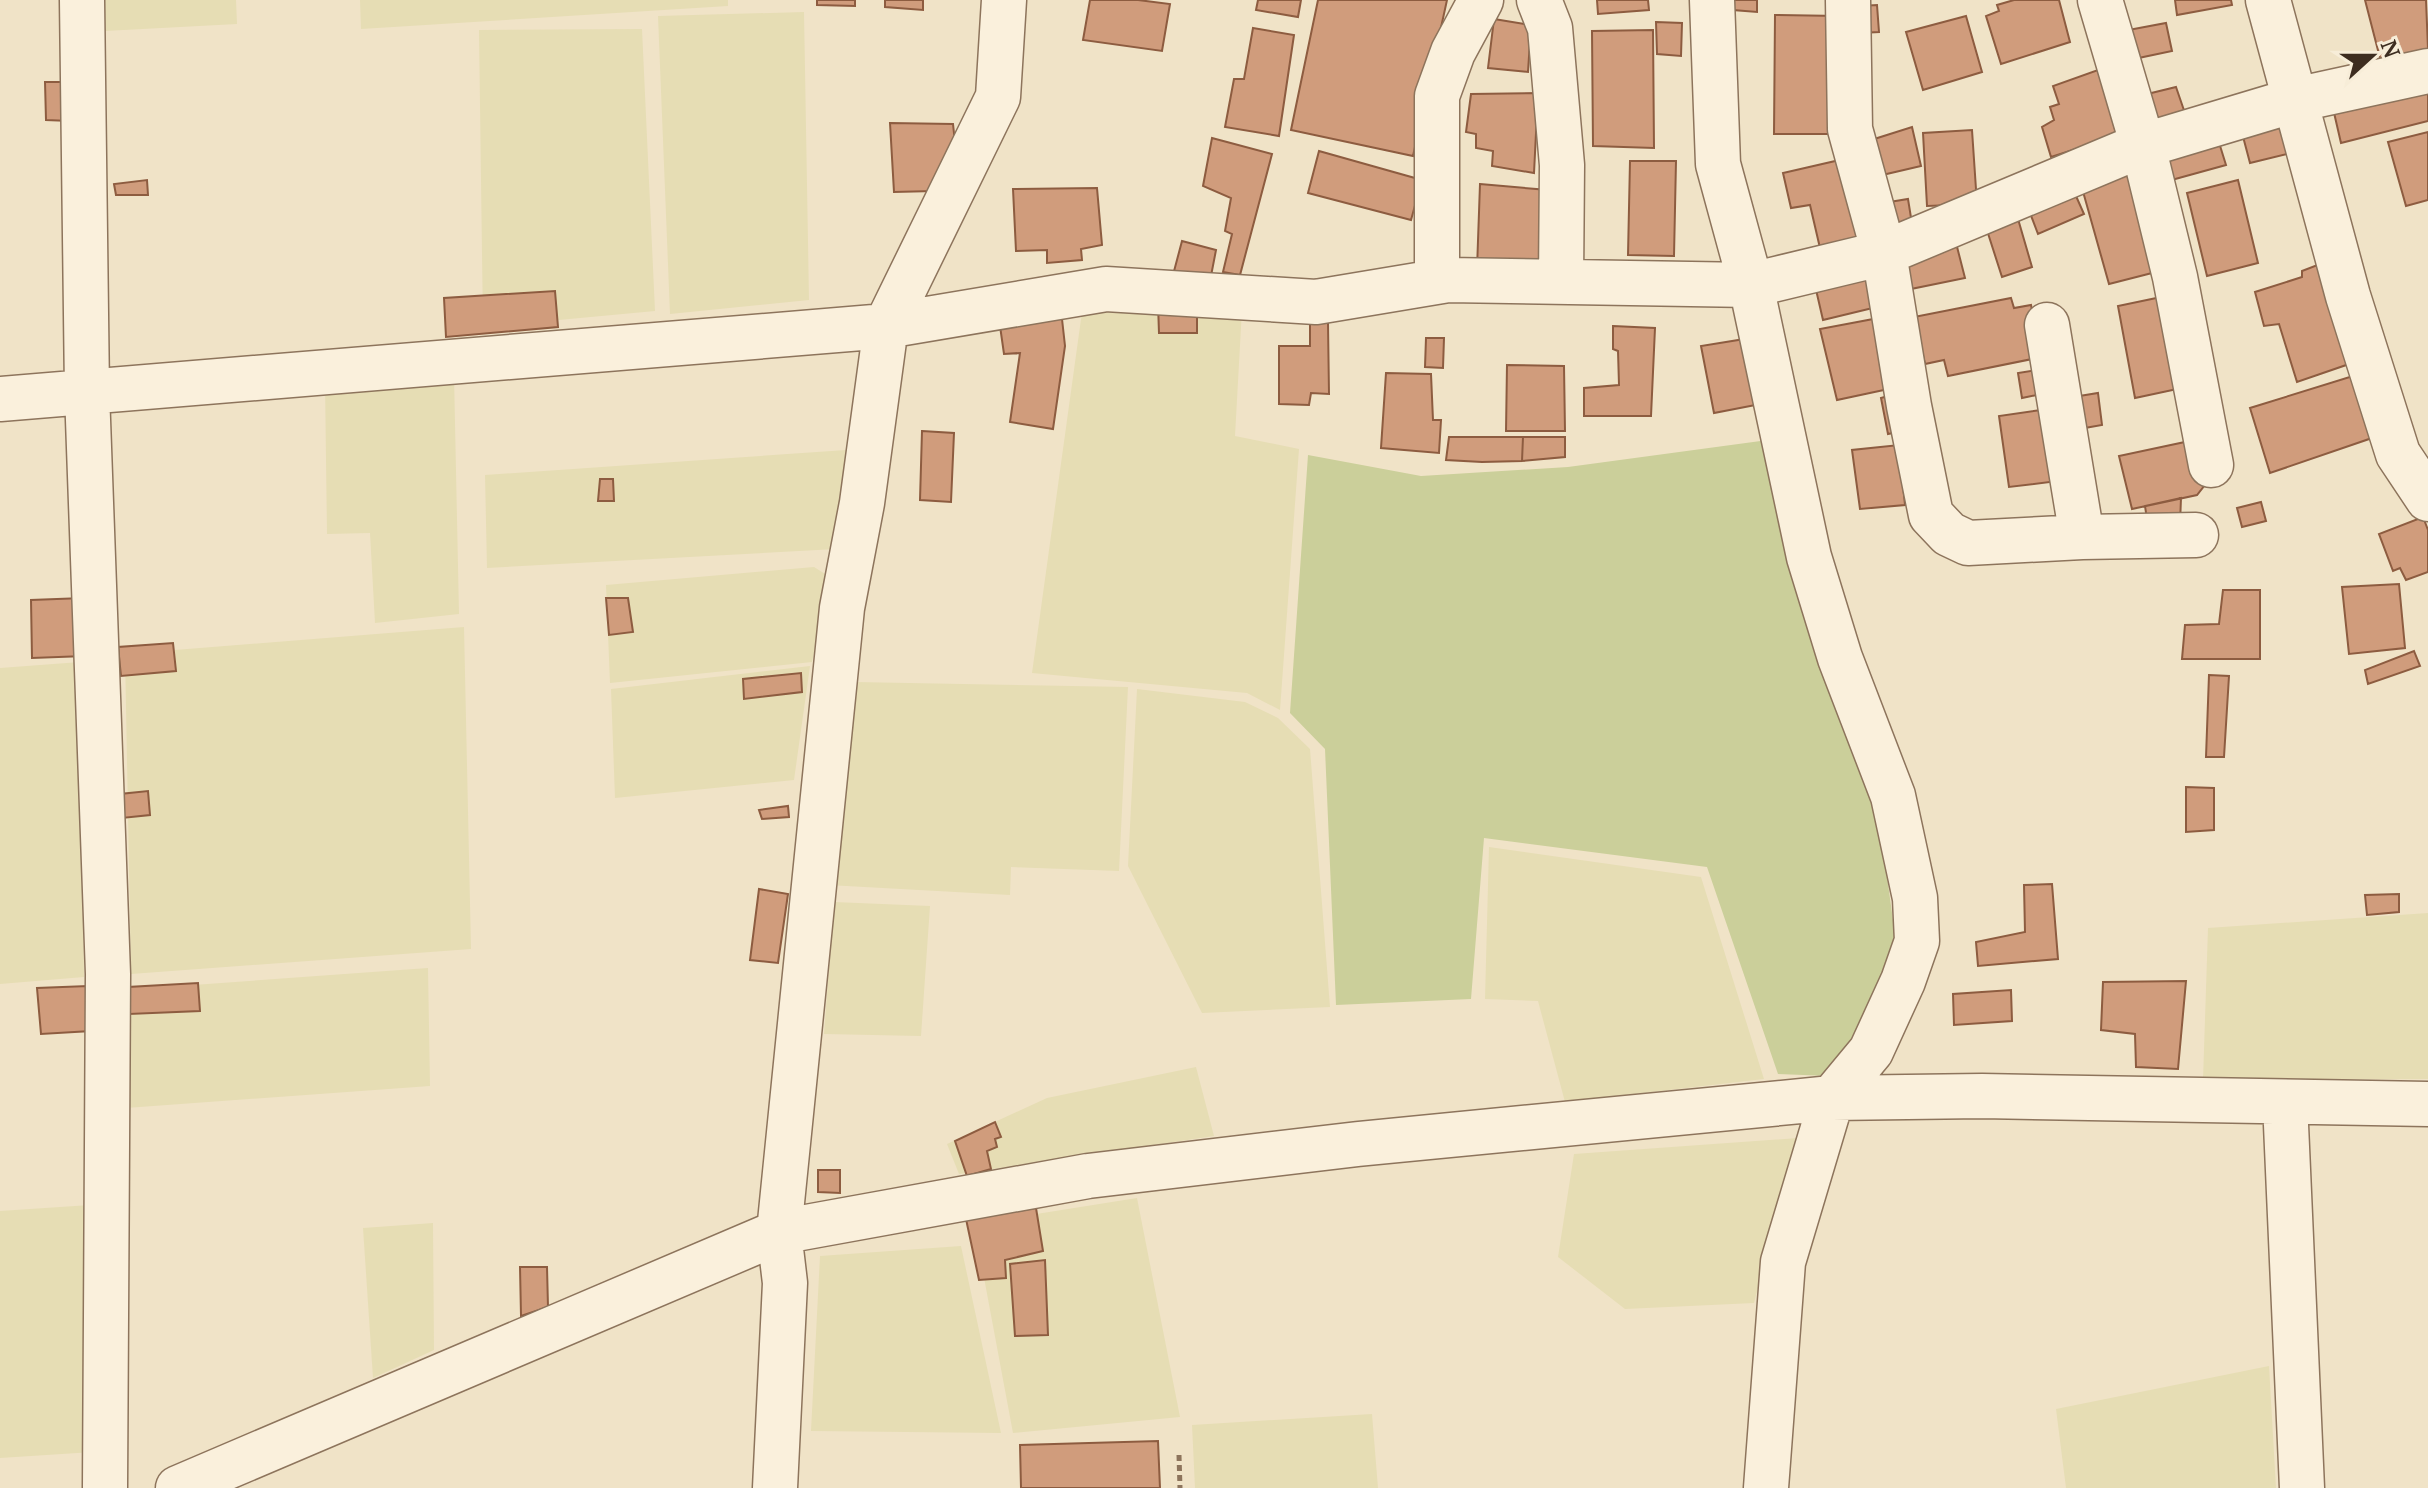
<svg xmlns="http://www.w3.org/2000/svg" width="2428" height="1488" font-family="'PT Serif',serif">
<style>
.farmland{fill:#e6ddb4}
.green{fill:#cbcf9a}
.building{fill:#d09c7c;stroke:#8d5c40;stroke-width:2}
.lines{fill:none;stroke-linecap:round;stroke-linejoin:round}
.minor-casing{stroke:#8d745c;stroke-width:47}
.path{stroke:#8d745c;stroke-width:5;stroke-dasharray:6 4;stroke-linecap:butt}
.minor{stroke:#faf0dc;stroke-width:44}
</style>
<rect width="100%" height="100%" fill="#f0e3c7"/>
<path class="farmland" d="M104,0H236L237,24L105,31Z
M360,0H728V6L361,29Z
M804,12L809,300L670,314L658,16Z
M642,29L655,311L483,327L479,30Z
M1242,309L1235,436L1299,449L1280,710L1247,693L1032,673L1082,312Z
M454,375L459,614L375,623L370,533L327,534L325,382Z
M846,450L836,549L487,568L485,475Z
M814,567L830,577L812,662L610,683L606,585Z
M464,627L471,949L131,974L125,654Z
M80,662L84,977L0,984V668Z
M810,666L794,780L615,798L611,689Z
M854,682L1128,687L1119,871L1011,867L1010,895L828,885Z
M1137,689L1245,702L1278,718L1310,749L1330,1007L1202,1013L1128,866Z
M1489,847L1701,877L1764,1079L1565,1102L1538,1001L1485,999Z
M834,902L930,906L921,1036L824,1034Z
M2428,913V1079L2203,1080L2208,928Z
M428,968L430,1086L126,1108L124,990Z
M1196,1067L1214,1136L959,1174L947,1144L1047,1098Z
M1798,1138L1754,1303L1625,1309L1558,1257L1574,1154Z
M1137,1198L1180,1417L1013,1433L974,1224Z
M90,1205L93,1452L0,1458V1211Z
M433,1223L434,1350L373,1378L363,1228Z
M961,1246L1001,1433L811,1431L820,1256Z
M2269,1366L2276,1488H2066L2056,1409Z
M1372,1414L1378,1488H1195L1192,1425Z"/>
<path class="green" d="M1768,440L1813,649L1878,812L1897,949L1854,1046L1829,1076L1778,1074L1707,867L1484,838L1471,999L1336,1005L1325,749L1290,713L1308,455L1421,476L1568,467Z"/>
<path class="building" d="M817,0H855V6L817,5Z
M885,0H923V10L885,7Z
M1090,0H1138L1170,4L1162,51L1083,40Z
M1258,0H1301L1298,17L1256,10Z
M1318,0H1447L1413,156L1291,130Z
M1597,0H1648L1649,10L1598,14Z
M1733,0H1757V12L1733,10Z
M2014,0H2059L2070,42L2001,64L1986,16L1999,11L1997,5Z
M2175,0H2231L2232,5L2177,15Z
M2365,0H2426L2428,49L2381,62Z
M1877,5L1879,32L1861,33L1860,6Z
M1775,15L1839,16L1834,134H1774Z
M1966,16L1982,72L1923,90L1906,32Z
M1494,19L1531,25L1528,72L1488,68Z
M1656,22L1682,23L1681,56L1657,54Z
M2166,23L2172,51L2129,60L2123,31Z
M1253,28L1294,35L1279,136L1225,127L1234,79H1244Z
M1653,30L1654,148L1593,146L1592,31Z
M2098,70L2117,136L2051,157L2042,127L2054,120L2050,107L2059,104L2053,86Z
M45,82H68L70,121L46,120Z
M2428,82V121L2341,143L2332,104Z
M2176,87L2188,122L2148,134L2139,96Z
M1538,93L1534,173L1492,166L1493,151L1476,148V134L1466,132L1471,94Z
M2286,116L2295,152L2250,163L2241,129Z
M890,123L953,124L956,152L934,191L894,192Z
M1912,127L1921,166L1878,176L1868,141Z
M1972,130L1977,204L1927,206L1923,133Z
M2428,132V200L2406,206L2388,142Z
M2217,136L2226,165L2168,181L2160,152Z
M1212,138L1272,154L1240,275L1223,272L1232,234L1225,231L1231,198L1203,186Z
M1319,151L1422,180L1411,220L1308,193Z
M1844,159L1863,238L1820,248L1810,205L1791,208L1783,173Z
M1630,161H1676L1674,256L1628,255Z
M2128,175L2156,272L2109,284L2082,188Z
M147,180L148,195H116L114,184Z
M2238,180L2258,263L2207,276L2187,193Z
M1480,184L1548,190L1545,274L1477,269Z
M2072,187L2084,214L2038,234L2027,205Z
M1097,188L1102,245L1081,249L1082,260L1047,263V250L1016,251L1013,189Z
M1908,199L1913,230L1889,235L1883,203Z
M2016,212L2032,267L2002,277L1984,221Z
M1954,235L1965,278L1906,290L1898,257Z
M1182,241L1216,250L1211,276L1173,275Z
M2320,264L2352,363L2297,382L2279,324L2264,326L2255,292L2302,277V271Z
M1873,269L1881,306L1823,320L1814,281Z
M555,291L558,327L446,337L444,298Z
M2166,296L2182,388L2135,398L2118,306Z
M2011,298L2014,308L2031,305L2042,357L1948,376L1944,360L1925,364L1914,317Z
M1158,304L1197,305V333H1159Z
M1061,310L1065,346L1053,429L1010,422L1020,353L1004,354L999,319Z
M1884,317L1898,387L1837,400L1820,329Z
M1310,322L1328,323L1329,394L1311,393L1309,405L1279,404V346H1310Z
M1613,326L1655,328L1651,416H1584V388L1619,385L1618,351L1613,349Z
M1757,337L1771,402L1714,413L1701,346Z
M1426,338H1444L1443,368L1425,367Z
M1507,365L1564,366L1565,431H1506Z
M2049,368L2052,392L2022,398L2018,373Z
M1386,373L1431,374L1433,420H1441L1439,453L1381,448Z
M2353,376L2372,438L2270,473L2250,408Z
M1899,393L1907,430L1888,434L1881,398Z
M2098,393L2102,425L2079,429L2073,397Z
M2055,408L2066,480L2009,487L1999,416Z
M922,431L954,433L951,502L920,500Z
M1449,437H1523L1522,461L1482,462L1446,460Z
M1523,437H1565V457L1522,461Z
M2199,439L2208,481L2197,495L2132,509L2119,456Z
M1899,445L1905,505L1860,509L1852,450Z
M600,479H613L614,501H598Z
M2181,498L2180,524L2148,526L2145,506Z
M2261,502L2266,521L2242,527L2237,508Z
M2423,517L2428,530V572L2406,580L2400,568L2393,571L2379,534Z
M2399,584L2405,648L2349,654L2342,587Z
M2223,590H2260V659H2182L2185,625L2219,624Z
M83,598L85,656L32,658L31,600Z
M606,598H628L633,632L609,635Z
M173,643L176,671L121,676L118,647Z
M2414,651L2420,666L2368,684L2365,670Z
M801,673L802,692L744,699L743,679Z
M2209,675L2229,676L2224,757H2206Z
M2186,787L2214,788V830L2186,832Z
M148,791L150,815L122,818L120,794Z
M788,806L789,817L762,819L759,810Z
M2052,884L2058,959L1978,966L1976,942L2025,932L2024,885Z
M759,889L788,894L778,963L750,960Z
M2399,894V912L2367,915L2365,895Z
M2186,981L2178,1069L2136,1067L2135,1034L2101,1030L2103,982Z
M198,983L200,1011L129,1014L128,987Z
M88,986L91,1031L41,1034L37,988Z
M2011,990L2012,1021L1954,1025L1953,994Z
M995,1122L1001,1137L995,1139L997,1147L987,1151L991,1169L967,1176L955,1141Z
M818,1170H840V1193L818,1192Z
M1036,1208L1043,1251L1005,1260L1006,1278L979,1280L966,1219Z
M1045,1260L1048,1335L1015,1336L1010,1264Z
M520,1267H547L548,1307L521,1316Z
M1158,1441L1160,1488H1021L1020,1445Z"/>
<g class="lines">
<defs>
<path id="minor" d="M82,0L87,392L108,974L105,1488
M1539,0L1550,28L1562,165L1561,281
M1712,0L1718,164L1751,285L1809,557L1840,658L1893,796L1915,898L1917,941L1903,981L1871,1051L1832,1098L1783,1262L1766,1488
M1848,0L1850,129L1884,253L1909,406L1931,515L1949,534L1968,543L2082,537L2196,535
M2100,0L2143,146L2175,277L2211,465
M2268,0L2348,296L2398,454L2428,499
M1437,281V96L1453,52L1481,0
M2047,325L2082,537
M0,399L886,326L1106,289L1316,302L1448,280L1751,285L1884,253L2135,148L2295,100L2428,71
M2285,1102L2302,1488
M178,1488L779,1232L1088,1176L1358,1144L1832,1098L1982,1096L2428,1104
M775,1488L785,1283L779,1232L842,608L862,503L886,326L998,97L1004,0"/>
</defs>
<use href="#minor" class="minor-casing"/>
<path class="path" d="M1179,1455L1180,1488"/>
<use href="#minor" class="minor"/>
</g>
<g transform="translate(2372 56) rotate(69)" stroke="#f7edd8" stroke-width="6" paint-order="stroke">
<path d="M0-6L14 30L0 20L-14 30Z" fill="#3d2d20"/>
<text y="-12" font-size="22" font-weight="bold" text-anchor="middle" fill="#3d2d20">N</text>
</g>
</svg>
